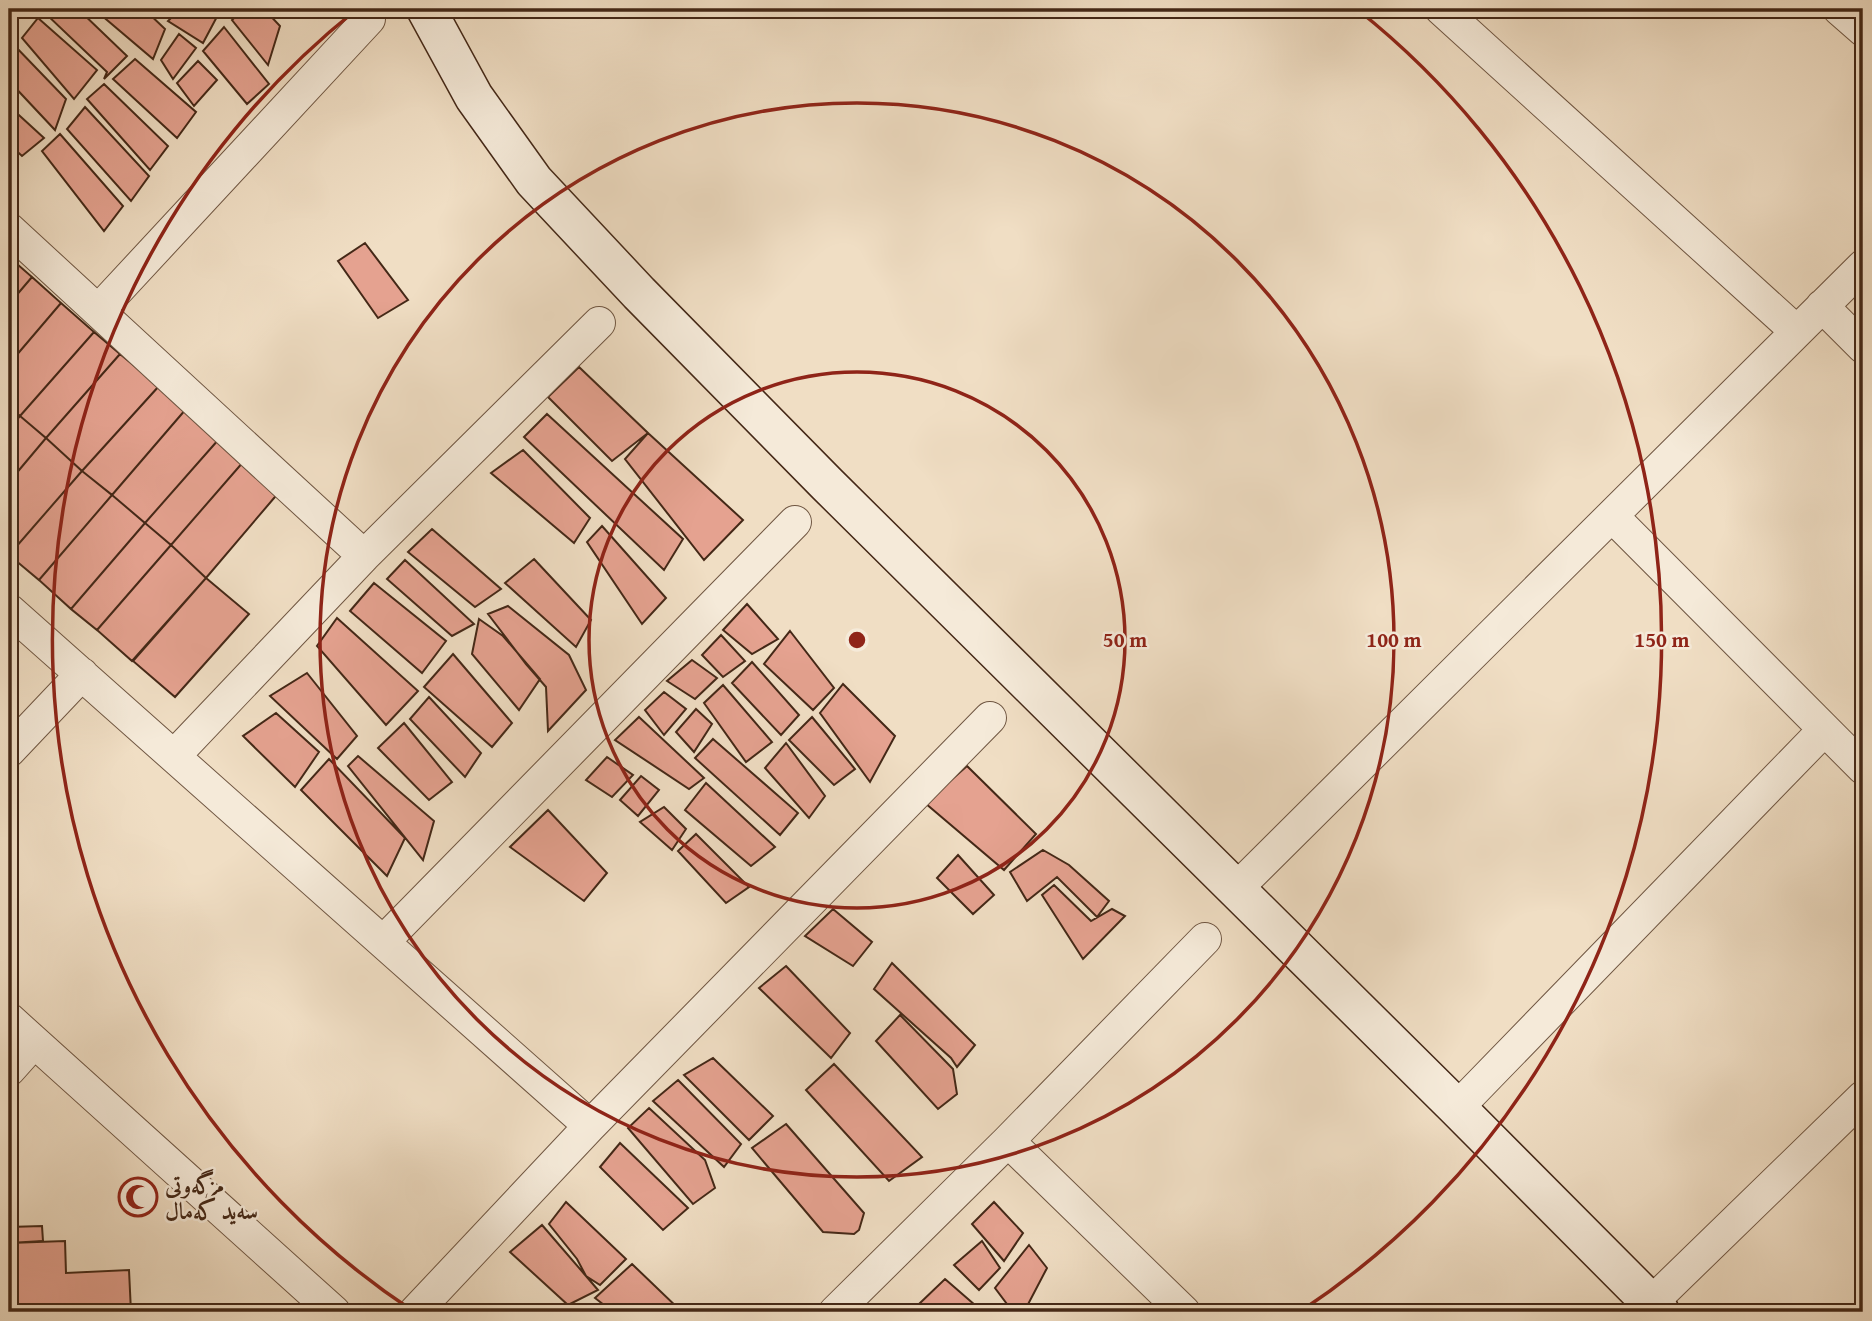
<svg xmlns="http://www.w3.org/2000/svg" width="1872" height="1321" font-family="'Gentium Book Plus',Amiri,serif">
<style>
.building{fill:#e5a290;stroke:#442817;stroke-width:2}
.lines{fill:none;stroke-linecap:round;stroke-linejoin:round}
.street-casing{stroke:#6f5642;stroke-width:34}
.secondary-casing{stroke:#442817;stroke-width:41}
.street{stroke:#f5ead9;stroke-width:32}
.secondary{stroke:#f5ead9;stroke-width:38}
.ring{fill:none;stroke:#8f2418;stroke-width:3.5}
.labels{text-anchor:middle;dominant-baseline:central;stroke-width:5;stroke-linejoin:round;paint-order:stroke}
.poi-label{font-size:23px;font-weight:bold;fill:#442817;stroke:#f5ead9;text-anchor:start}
.centre{fill:#8f2418;stroke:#f5ead9;stroke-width:3.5}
.ring-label{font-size:21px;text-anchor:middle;font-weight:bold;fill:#8f2418;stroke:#f5ead9;stroke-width:5;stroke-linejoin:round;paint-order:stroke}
</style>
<rect width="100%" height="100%" fill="#f0dec4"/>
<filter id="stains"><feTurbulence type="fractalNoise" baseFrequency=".00286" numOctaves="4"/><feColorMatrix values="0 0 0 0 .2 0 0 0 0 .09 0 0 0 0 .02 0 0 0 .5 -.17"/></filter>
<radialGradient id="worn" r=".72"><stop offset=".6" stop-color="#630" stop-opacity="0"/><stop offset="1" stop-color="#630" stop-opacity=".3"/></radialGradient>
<path class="building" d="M56,9H78L127,56L104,79L107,72L47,15Z
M94,9H144L165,29L153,59Z
M180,9H215L220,11L203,43L168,21Z
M243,9H264L280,26L268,65L232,20Z
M38,18L97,70L74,99L22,38Z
M224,27L269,84L247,104L203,51Z
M179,34L196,48L173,79L161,60Z
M12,43L66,99L55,130L9,81V47Z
M135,59L196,112L177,138L113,79Z
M198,61L217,80L194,106L177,83Z
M104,84L168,146L150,170L87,99Z
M9,106L44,138L22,156L9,144Z
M85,107L149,176L131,201L67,129Z
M60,134L123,206L104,231L42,151Z
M365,243L408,300L378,318L338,261Z
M9,257L32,277L9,304Z
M32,277L61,303L9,364V304Z
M61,303L94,332L20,416L9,407V364Z
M94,332L120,354L46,438L20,416Z
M120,354L159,386L82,471L46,438Z
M579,367L648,433L612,461L548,397Z
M159,386L186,409L112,495L82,471Z
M9,407L20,416L9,430Z
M186,409L219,439L145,523L112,495Z
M547,414L683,539L664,570L524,437Z
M20,416L46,438L9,482V430Z
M648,433L743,520L704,560L625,459Z
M46,438L82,471L9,555V482Z
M219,439L244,461L171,545L145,523Z
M523,450L590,518L574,543L491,473Z
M244,461L280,491L206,578L171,545Z
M82,471L112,495L39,580L9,555Z
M112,495L145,523L71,609L39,580Z
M145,523L171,545L97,630L71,609Z
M602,526L666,598L642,624L587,542Z
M432,529L501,589L475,607L408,552Z
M171,545L206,578L132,661L97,630Z
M534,559L591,620L576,647L505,583Z
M405,560L474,624L452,636L387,579Z
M206,578L249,614L175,697L133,661Z
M374,583L446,641L422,673L350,611Z
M747,604L778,639L752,654L723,630Z
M508,606L569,655L586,690L548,731L546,687L526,664L488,614Z
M337,618L418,691L386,725L317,646Z
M479,619L503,636L540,679L519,710L472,654Z
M790,631L834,688L813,710L764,664Z
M721,635L745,661L723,677L702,655Z
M453,654L512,723L492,747L424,687Z
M692,660L717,678L695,699L667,681Z
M752,662L799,715L781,735L732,683Z
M307,673L357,736L337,759L270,696Z
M843,684L895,736L870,782L820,713Z
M723,685L772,742L746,762L704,703Z
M664,692L686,709L664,735L645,710Z
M429,697L481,753L465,777L410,719Z
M696,709L712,724L694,752L676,732Z
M276,713L319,752L295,787L243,736Z
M639,717L704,778L689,789L615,740Z
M812,717L855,769L834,785L789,740Z
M404,723L452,782L429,800L378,748Z
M713,739L798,813L780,835L695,758Z
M786,743L825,796L809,818L765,768Z
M358,756L434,821L423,860L348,766Z
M607,757L633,775L612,797L586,780Z
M329,759L405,838L387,876L301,790Z
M967,766L1036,834L1004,870L925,803Z
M641,776L659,790L638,816L620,800Z
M706,783L775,847L751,866L685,810Z
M664,807L686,829L672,850L640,822Z
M548,810L607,873L584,901L510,847Z
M696,834L749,887L726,903L678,851Z
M1043,850L1069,865L1109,901L1097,917L1057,877L1027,901L1010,872Z
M958,855L994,895L973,914L937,878Z
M1054,885L1091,921L1112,909L1125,916L1083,959L1042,895Z
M833,909L872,942L853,966L805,936Z
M892,963L975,1045L957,1067L951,1058L874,989Z
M786,966L850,1033L831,1058L759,988Z
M900,1015L953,1069L957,1094L938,1109L876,1041Z
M713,1058L773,1116L749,1140L684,1075Z
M834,1064L922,1157L889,1181L806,1090Z
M678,1080L741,1144L724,1167L653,1101Z
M649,1108L705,1160L715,1188L693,1204L628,1128Z
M786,1124L864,1213L859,1230L854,1234L823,1232L752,1148Z
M620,1143L688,1208L663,1230L600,1167Z
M566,1202L626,1259L600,1285L586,1276L577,1259L549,1224Z
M994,1202L1023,1233L1004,1261L972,1224Z
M542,1225L586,1276L598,1290L568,1305L510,1252Z
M42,1226L43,1241L9,1243V1227Z
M65,1241L66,1273L129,1270L131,1312H9V1243Z
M982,1241L1000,1268L979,1290L954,1265Z
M1029,1245L1047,1268L1024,1312H1013L995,1288Z
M632,1264L682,1312H613L595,1298Z
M945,1279L983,1312H927L918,1305Z
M592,1305L601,1312H587Z"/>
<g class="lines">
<defs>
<path id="street" d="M1441,9L1796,331
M1839,9L1863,30
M9,229L364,556
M1822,306L1863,347
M98,311L369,19
M1612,516L1863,768
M9,610L590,1126
M9,751L82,674
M174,756L364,556L599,323
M1236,889L1863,266
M383,942L795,522
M9,1019L334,1312
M9,1070L34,1042
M1457,1108L1824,730
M1008,1141L1184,1312
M1651,1303L1863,1097
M415,1312L590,1126L990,718
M835,1312L1008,1141L1205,939"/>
<path id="secondary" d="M426,9L474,97L534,181L639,293L827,484L1457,1108L1660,1312"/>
</defs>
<use href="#street" class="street-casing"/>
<use href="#secondary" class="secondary-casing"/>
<use href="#street" class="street"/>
<use href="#secondary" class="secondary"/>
</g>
<g class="ring">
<circle cx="857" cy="640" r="268"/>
<circle cx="857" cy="640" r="537"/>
<path d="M413 1311A805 805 0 0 1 356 10M1358 10A805 805 0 0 1 1301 1311"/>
</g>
<defs>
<symbol id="mosque-ring" viewBox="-11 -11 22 22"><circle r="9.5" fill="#f5ead9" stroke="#8f2418" stroke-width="1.5"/><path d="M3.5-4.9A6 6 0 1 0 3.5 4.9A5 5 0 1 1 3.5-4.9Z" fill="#8f2418"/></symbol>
</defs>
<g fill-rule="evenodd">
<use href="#mosque-ring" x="116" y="1175" width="44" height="44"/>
</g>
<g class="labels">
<g class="poi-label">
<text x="165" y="1184">مزگەوتی<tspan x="165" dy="26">سەید کەمال</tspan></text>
</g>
</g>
<circle cx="857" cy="640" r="10" class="centre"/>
<g class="ring-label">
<text x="1125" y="647">50 m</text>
<text x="1394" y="647">100 m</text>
<text x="1662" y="647">150 m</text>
</g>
<rect width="1872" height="1321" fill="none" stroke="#f0dec4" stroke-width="35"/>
<rect x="10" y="10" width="1851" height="1300" fill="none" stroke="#442817" stroke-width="3.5"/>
<rect x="18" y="18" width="1837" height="1286" fill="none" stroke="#442817" stroke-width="2"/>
<rect width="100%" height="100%" filter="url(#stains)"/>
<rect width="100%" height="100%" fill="url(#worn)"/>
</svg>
